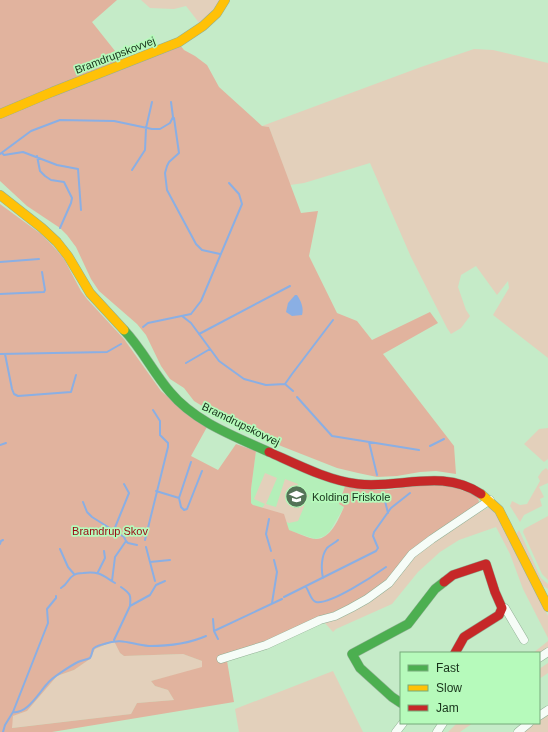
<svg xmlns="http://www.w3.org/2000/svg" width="548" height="732" font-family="Arial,sans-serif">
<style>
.built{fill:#b4efb9}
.green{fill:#e3d0bb}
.forest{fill:#e1b39e;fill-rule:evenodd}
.water{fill:#8aafe4}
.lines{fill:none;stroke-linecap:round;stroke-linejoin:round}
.stream{stroke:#8aafe4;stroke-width:2}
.street-casing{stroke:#91af94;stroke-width:9}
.fast-casing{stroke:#91af94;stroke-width:10}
.slow-casing{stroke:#91af94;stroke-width:10}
.jam-casing{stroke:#91af94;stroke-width:10}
.street{stroke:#f6fcf7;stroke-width:8}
.fast{stroke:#4caf50;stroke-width:9}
.slow{stroke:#ffc107;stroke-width:9}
.jam{stroke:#c62828;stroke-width:9}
.labels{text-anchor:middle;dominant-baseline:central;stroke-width:3.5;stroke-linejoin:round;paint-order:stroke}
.street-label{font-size:11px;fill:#17321a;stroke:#b6fabb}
.poi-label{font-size:11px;fill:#17321a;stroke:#b6fabb;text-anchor:start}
.park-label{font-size:11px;fill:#990813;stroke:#b6fabb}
</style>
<rect width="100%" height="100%" fill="#c5ebc8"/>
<path class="built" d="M256,451L345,486L339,504L344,507L330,531L325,536L315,539L288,530L251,503V489Z"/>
<path class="green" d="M141,0H219V6L200,24L186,6L174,9L150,8Z
M474,49L493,50L548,63V358L493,315L509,288L508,281L497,295L476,266L461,275L458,287L466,310L470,316L461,328L451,334L447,328L411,257L370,163L304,183L290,185L269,127L262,126L421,67Z
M548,428V459L544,462L524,444L539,429Z
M546,468L548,470V483L539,487L544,497L540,499L542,506L524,515L520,522L510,506L512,501L520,505L527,504L540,481L538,477L542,471Z
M265,473L277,478L266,504L276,507L285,479L298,484L291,505L295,507L300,493L309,495L298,521L289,523L259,512L265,504L254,499Z
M491,507L495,509L548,616V638L523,589L510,554L496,527L459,540L440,552L418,572L392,604L336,629L333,632L324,622L413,557L429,542L481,511Z
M548,516V580L542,574L523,532L524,529Z
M519,530L541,578L548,584V589L543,586L517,537V533Z
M115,641L120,653L124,656L183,654L202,661V668L151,681L155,686L168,690L174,700L137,703L131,714L11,728L13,716L27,711L57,676L74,670L90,659L95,649Z
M548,641V647L539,654V653H533Z
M548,663V673L539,679V669Z
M333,671L363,732H239L235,709Z
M548,714V732H523L535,723H539V720Z
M457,723H473L460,732H448Z"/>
<path class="forest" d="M0,0H117L92,22L123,61L175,39L184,50L195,56L207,65L219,87L262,126L269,127L301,213L318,211L309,256L337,313L357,321L372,340L430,312L438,323L383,354L454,446L456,474L436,471L420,472L397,476L377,477L358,473L337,468L281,446L207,409L194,401L184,388L170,379L161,366L146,335L137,324L99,291L91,279L76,247L67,235L60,228L27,206L0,181Z
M0,204L41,234L53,246L64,259L81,291L87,299L124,339L161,391L185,412L207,427L191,456L218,470L236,444L256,451L251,489V503L253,505L284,514L289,530C295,532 310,539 316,539C331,539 339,518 344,507L339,504L345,486L367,490H388L422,485L450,486L476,495L479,501L476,508L431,536L383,585L349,605L262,644L226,655L234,702L52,732H0ZM114,641L120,653L124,656L183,654L202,661V667L151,681L155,686L168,690L174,700L137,703L131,714L12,728L13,716L27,711L57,676L74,670L90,659L95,649Z"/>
<path class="water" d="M295,295H297C301,301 304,308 302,315L292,316L286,312L288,303Z"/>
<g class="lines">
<path class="stream" d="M174,118L179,153L169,162L167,166L165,173L167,190L196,244L202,250L220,254
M2,153L4,155L23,152L57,165L78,169L81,210
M0,154L31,131L60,120L114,121L152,129H160L170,123L173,117L171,102
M37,156L40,171L45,176L51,180L64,182L72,198L71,203L60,228
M132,170L145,150L146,128L152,102
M0,262L39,259
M0,294L44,292L45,290L42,272
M182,316L191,323L219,361L244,379L266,385L285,384L292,374L333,320
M143,327L148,323L191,314L201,301L242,204L239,194L229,183
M199,334L290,286
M0,354L107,352L121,344
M5,354L12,389L14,394L18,396L71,392L76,375
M186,363L210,349
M285,384L293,391
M297,397L332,436L419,450
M369,442L377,475
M0,445L6,443
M430,446L444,439
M156,491L179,498L181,507L184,510L187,509L202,471
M384,497L388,513
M179,498L191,462
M83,502L87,512L92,517L124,537L126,541L115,557L112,581
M269,519L266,534L271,551
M114,530L129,493L124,484
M145,540L168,447V443L160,435V421L153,410
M126,541L128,543L137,545
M0,544L1,541L3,540
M146,547L155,581
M60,549L68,567L74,574
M150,562L170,560
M98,572L105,558L104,551
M323,578C321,569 321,556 327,548C330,545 335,543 338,540
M121,587C131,594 131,595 130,606
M306,587C309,591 311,601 316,602C330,605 375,575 386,567
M61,588C69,583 67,579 74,575C77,573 80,573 83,573C100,571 102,575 115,583
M284,597L376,551L378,548L373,536L374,532L391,508L410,493
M272,603L277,572L274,560
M213,619L214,631L218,639
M214,631L282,599
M114,640L130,606L150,595L156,585L165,581
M13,712C27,714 38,694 47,684C51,678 72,665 78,662C82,660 86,660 90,658C92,655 92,652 93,649C95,646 101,645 104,644C123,637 131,645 149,646C169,646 188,644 206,636
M3,732L5,725L13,712L48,623L47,609L56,598V596"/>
<defs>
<path id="street" d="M502,608H505L524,640
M539,658L548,652
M221,659L266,645L320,620L335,616L351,608L367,599L389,583L412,554L432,539L490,500
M539,716L548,710
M396,732L403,723
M437,732L443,723
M518,732L529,723"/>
<path id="fast" d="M124,330C142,349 153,372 170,392C195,422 234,436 269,452
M401,703L392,697L360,668L352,654L408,624L435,589L444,582"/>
<path id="slow" d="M0,114L52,92L179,42L203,26L217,13L225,0
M0,195L42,228L57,242L68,256L90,293L124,330
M481,494L499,510L548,607"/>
<path id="jam" d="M269,452C296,464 329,481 358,484C400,489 442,468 481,494
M444,582L453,575L486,564L495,592L502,608L499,615L464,637L455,653"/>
</defs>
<use href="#street" class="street-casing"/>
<use href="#fast" class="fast-casing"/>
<use href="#slow" class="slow-casing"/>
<use href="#jam" class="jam-casing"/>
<use href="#street" class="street"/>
<use href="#fast" class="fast"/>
<use href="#slow" class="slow"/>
<use href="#jam" class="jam"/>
</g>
<defs>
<symbol id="school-disc" viewBox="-11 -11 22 22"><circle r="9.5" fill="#547357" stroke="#b6fabb"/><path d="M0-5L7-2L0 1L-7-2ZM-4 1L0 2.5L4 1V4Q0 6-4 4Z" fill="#fff"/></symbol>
</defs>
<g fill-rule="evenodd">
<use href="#school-disc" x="284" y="484" width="25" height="25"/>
</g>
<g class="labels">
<g class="street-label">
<text transform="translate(115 55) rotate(-21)">Bramdrupskovvej</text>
<text transform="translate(241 424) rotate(26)">Bramdrupskovvej</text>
</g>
<g class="poi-label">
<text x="312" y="497">Kolding Friskole</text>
</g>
<g class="park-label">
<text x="110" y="531">Bramdrup Skov</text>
</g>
</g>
<rect x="400" y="652" width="140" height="72" fill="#b6fabb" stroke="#76aa7b"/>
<rect x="408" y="665" width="20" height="6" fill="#4caf50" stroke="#76aa7b"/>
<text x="436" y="672" font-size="12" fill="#17321a">Fast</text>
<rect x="408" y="685" width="20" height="6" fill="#ffc107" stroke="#76aa7b"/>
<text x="436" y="692" font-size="12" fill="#17321a">Slow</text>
<rect x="408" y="705" width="20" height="6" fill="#c62828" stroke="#76aa7b"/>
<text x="436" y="712" font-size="12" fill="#17321a">Jam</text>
</svg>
